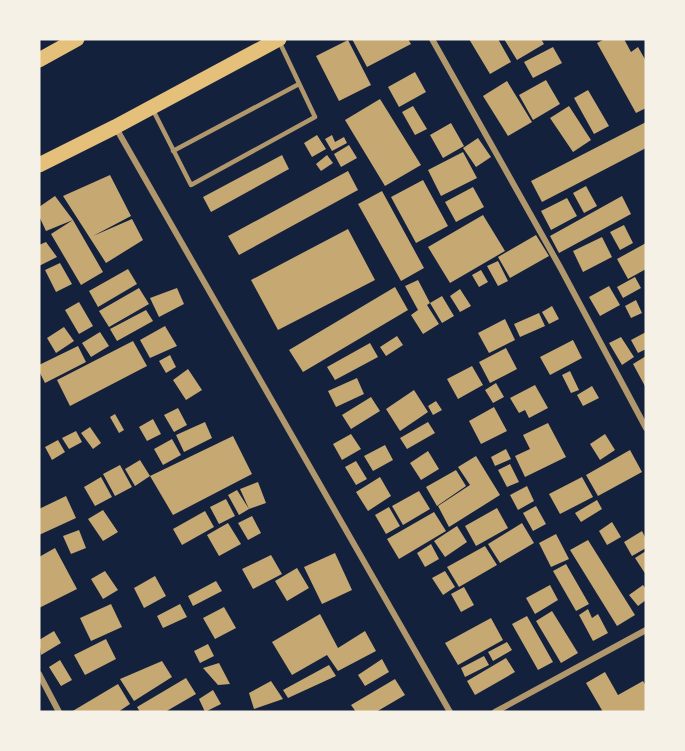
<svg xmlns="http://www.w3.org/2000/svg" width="685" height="751" font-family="'Exo 2',sans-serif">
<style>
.building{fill:#c6a872}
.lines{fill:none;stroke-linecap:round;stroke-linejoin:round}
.service{stroke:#b1986c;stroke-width:4.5}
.minor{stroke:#b1986c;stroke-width:6}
.primary{stroke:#e5c07b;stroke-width:15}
</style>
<rect width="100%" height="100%" fill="#14213d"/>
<path class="building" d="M352,39H408L411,44L367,67Z
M469,39H498L511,62L490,74Z
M504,39H541L544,44L517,60Z
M605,39H624L631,52L638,47L646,61V108L636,113L597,43Z
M348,40L371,85L339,101L316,56Z
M553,47L562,63L533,78L524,62Z
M415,72L426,92L399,107L388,87Z
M546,80L560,104L533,120L519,95Z
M507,81L532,122L508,136L483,96Z
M588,90L609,126L594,134L574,98Z
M380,99L421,165L385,186L345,120Z
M413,106L427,129L415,135L402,112Z
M569,106L591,140L573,152L550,118Z
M646,122V148L542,202L531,181Z
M451,123L464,146L443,158L430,135Z
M317,135L326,149L312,157L304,143Z
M332,135L335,142L344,137L347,143L332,151L325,139Z
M478,138L491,157L476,167L463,148Z
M349,145L357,158L341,167L334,154Z
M463,152L477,178L441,196L428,170Z
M282,155L289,169L211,212L203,197Z
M327,155L333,163L321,171L316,164Z
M348,171L358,190L239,255L228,236Z
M110,175L131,216L93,236L132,219L143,240L106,263L63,196Z
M423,180L448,226L416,243L391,197Z
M586,186L597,206L584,213L573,193Z
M473,187L484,207L456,222L445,202Z
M382,191L424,268L401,281L358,204Z
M55,196L73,220L46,231L39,216V207Z
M622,196L631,214L559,253L550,236Z
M567,198L577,216L551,230L541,211Z
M483,215L505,251L450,283L428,247Z
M73,220L103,272L81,285L51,234Z
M624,225L633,243L620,250L610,232Z
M348,229L375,280L278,330L251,280Z
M536,235L549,256L510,278L498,257Z
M602,237L612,257L583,272L573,251Z
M46,242L57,257L39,266V245Z
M646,243V269L628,279L617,259Z
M498,261L508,281L498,286L487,266Z
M60,263L72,284L56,292L45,270Z
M128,269L137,284L98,307L89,291Z
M481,270L488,282L479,287L472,275Z
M635,277L641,288L623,298L617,287Z
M418,280L430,303L442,296L454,316L442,323L430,303L427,305L439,324L423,334L411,315L418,310L405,286Z
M609,286L620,305L600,316L589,297Z
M395,287L408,310L303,372L289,350Z
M139,288L149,304L109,327L99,311Z
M177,288L184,304L159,317L150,298Z
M460,289L471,306L460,312L450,296Z
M636,300L642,313L631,318L625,306Z
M79,302L93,326L79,334L65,310Z
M552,306L559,319L549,324L542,312Z
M146,310L153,321L117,341L110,329Z
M539,313L545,326L520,337L514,324Z
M505,319L515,340L489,353L478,333Z
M165,326L177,346L150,358L140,340Z
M64,327L74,341L56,353L47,338Z
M100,332L109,346L91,357L82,343Z
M646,332V349L638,353L631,340Z
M397,336L403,345L386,356L380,347Z
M621,337L634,357L622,365L609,343Z
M573,340L582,358L550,375L540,357Z
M133,341L147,366L70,406L57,380Z
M370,343L378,357L335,380L327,367Z
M78,346L86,362L45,383L39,371V365Z
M506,348L517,369L490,383L479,362Z
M170,355L176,367L166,373L159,361Z
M646,356V388L633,364Z
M472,366L483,385L458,399L447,379Z
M188,369L202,390L186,400L173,380Z
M570,371L579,390L571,393L562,375Z
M357,378L364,394L336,407L328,391Z
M496,383L504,397L493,403L485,390Z
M535,385L548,408L529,418L525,410L519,413L510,398Z
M592,386L599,398L583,406L577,395Z
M414,390L428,412L400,431L386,409Z
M371,397L380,411L351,429L342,415Z
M436,401L442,410L433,415L428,406Z
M494,407L507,431L481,444L469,421Z
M178,408L187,425L174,432L164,415Z
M115,414L124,430L119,433L110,417Z
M153,419L161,434L147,441L139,427Z
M205,422L212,438L184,452L176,435Z
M428,422L435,433L407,449L400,438Z
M548,423L566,457L525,477L515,456L530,449L523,435Z
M90,427L101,443L93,449L81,433Z
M76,431L82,442L69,449L62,438Z
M351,434L361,449L342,460L333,444Z
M605,434L615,450L600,460L590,444Z
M233,436L252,474L173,515L150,476Z
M172,439L181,455L163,465L154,449Z
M58,440L65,452L52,460L45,447Z
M385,445L393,460L373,471L364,456Z
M506,449L511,459L495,466L491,457Z
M630,450L642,472L598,496L586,475Z
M428,451L439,469L421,480L410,463Z
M476,456L500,495L449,527L438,506L470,485L458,467Z
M140,460L150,476L135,486L125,469Z
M356,461L367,479L356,485L345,467Z
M510,464L519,482L507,487L498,470Z
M120,465L132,487L115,496L103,474Z
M456,470L466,486L437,506L426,487Z
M101,477L112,497L95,506L84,487Z
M380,477L391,496L368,511L356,492Z
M582,477L593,497L560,514L549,494Z
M258,482L266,503L249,509L240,489Z
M527,486L534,501L518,510L510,495Z
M237,490L249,509L239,515L228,495Z
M419,491L430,509L403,525L392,506Z
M66,496L76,518L39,535V509Z
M226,499L235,516L219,524L210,507Z
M597,500L602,509L581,522L575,513Z
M536,506L546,524L533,531L523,513Z
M389,507L400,526L386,534L375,515Z
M497,508L508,528L476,546L465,526Z
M103,510L118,532L103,541L88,519Z
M205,511L214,527L182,545L173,529Z
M434,512L446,531L399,559L387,539Z
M252,516L261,533L248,540L238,523Z
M612,522L621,537L607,545L599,531Z
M228,523L241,544L219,556L207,535Z
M522,523L534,543L500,563L488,544Z
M457,526L467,542L445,557L434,541Z
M79,530L86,548L71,554L63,536Z
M642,531L646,539V548L632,556L624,542Z
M556,534L569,559L551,567L539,543Z
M588,540L635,615L617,626L570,550Z
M431,544L439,559L425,567L417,553Z
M485,546L497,565L459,587L447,567Z
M55,548L77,589L39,608V557Z
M646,551V575L635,558Z
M335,553L352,590L322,604L304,567Z
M271,555L282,574L253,589L242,569Z
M566,564L589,604L576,611L553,571Z
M297,568L309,588L287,601L275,581Z
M105,571L118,590L103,599L91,579Z
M445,571L455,587L443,595L432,578Z
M155,576L166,596L144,608L134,588Z
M216,581L222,591L193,606L188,596Z
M550,585L558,600L535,614L526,598Z
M643,585L646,589V600L638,606L629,595Z
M464,587L474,605L461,612L451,594Z
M111,604L122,627L91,641L80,618Z
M180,604L187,617L163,628L157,616Z
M224,607L236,628L215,639L203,618Z
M588,609L592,618L598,614L608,633L593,641L579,615Z
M552,611L578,653L561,663L536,621Z
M320,614L338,648L365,631L376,651L338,671L327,655L292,675L272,642Z
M527,616L553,662L538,670L512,624Z
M491,618L503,640L458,665L445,643Z
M54,631L61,643L41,655L39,640Z
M106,639L116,659L85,675L74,655Z
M507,642L512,650L493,661L488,652Z
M208,644L214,656L200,663L194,651Z
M484,656L489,665L465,677L461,668Z
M506,658L515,672L475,695L467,681Z
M382,659L389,672L365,686L358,675Z
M60,660L72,680L61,686L49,667Z
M162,661L172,677L134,701L120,679Z
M219,663L230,684L218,685L203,668Z
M329,665L336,676L288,698L283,690Z
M605,672L618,695L643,681L646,686V711L603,712L586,683Z
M186,678L196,694L165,712H140L137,707Z
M395,679L405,695L376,712H356L351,705Z
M271,681L283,699L254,709L249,693Z
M118,684L130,704L118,712H71Z
M213,690L221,704L205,712L199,699Z"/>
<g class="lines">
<path class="service" d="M153,110L191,185L315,117L279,41
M173,151L299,84"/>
<path class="minor" d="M432,39L560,267L646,428
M116,128L450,712
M39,674L59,712
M495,712L646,630"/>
<path class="primary" d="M39,60L77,39
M39,165L115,127L279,39"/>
</g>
<rect width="685" height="751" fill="none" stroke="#f6f1e7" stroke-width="81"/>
</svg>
